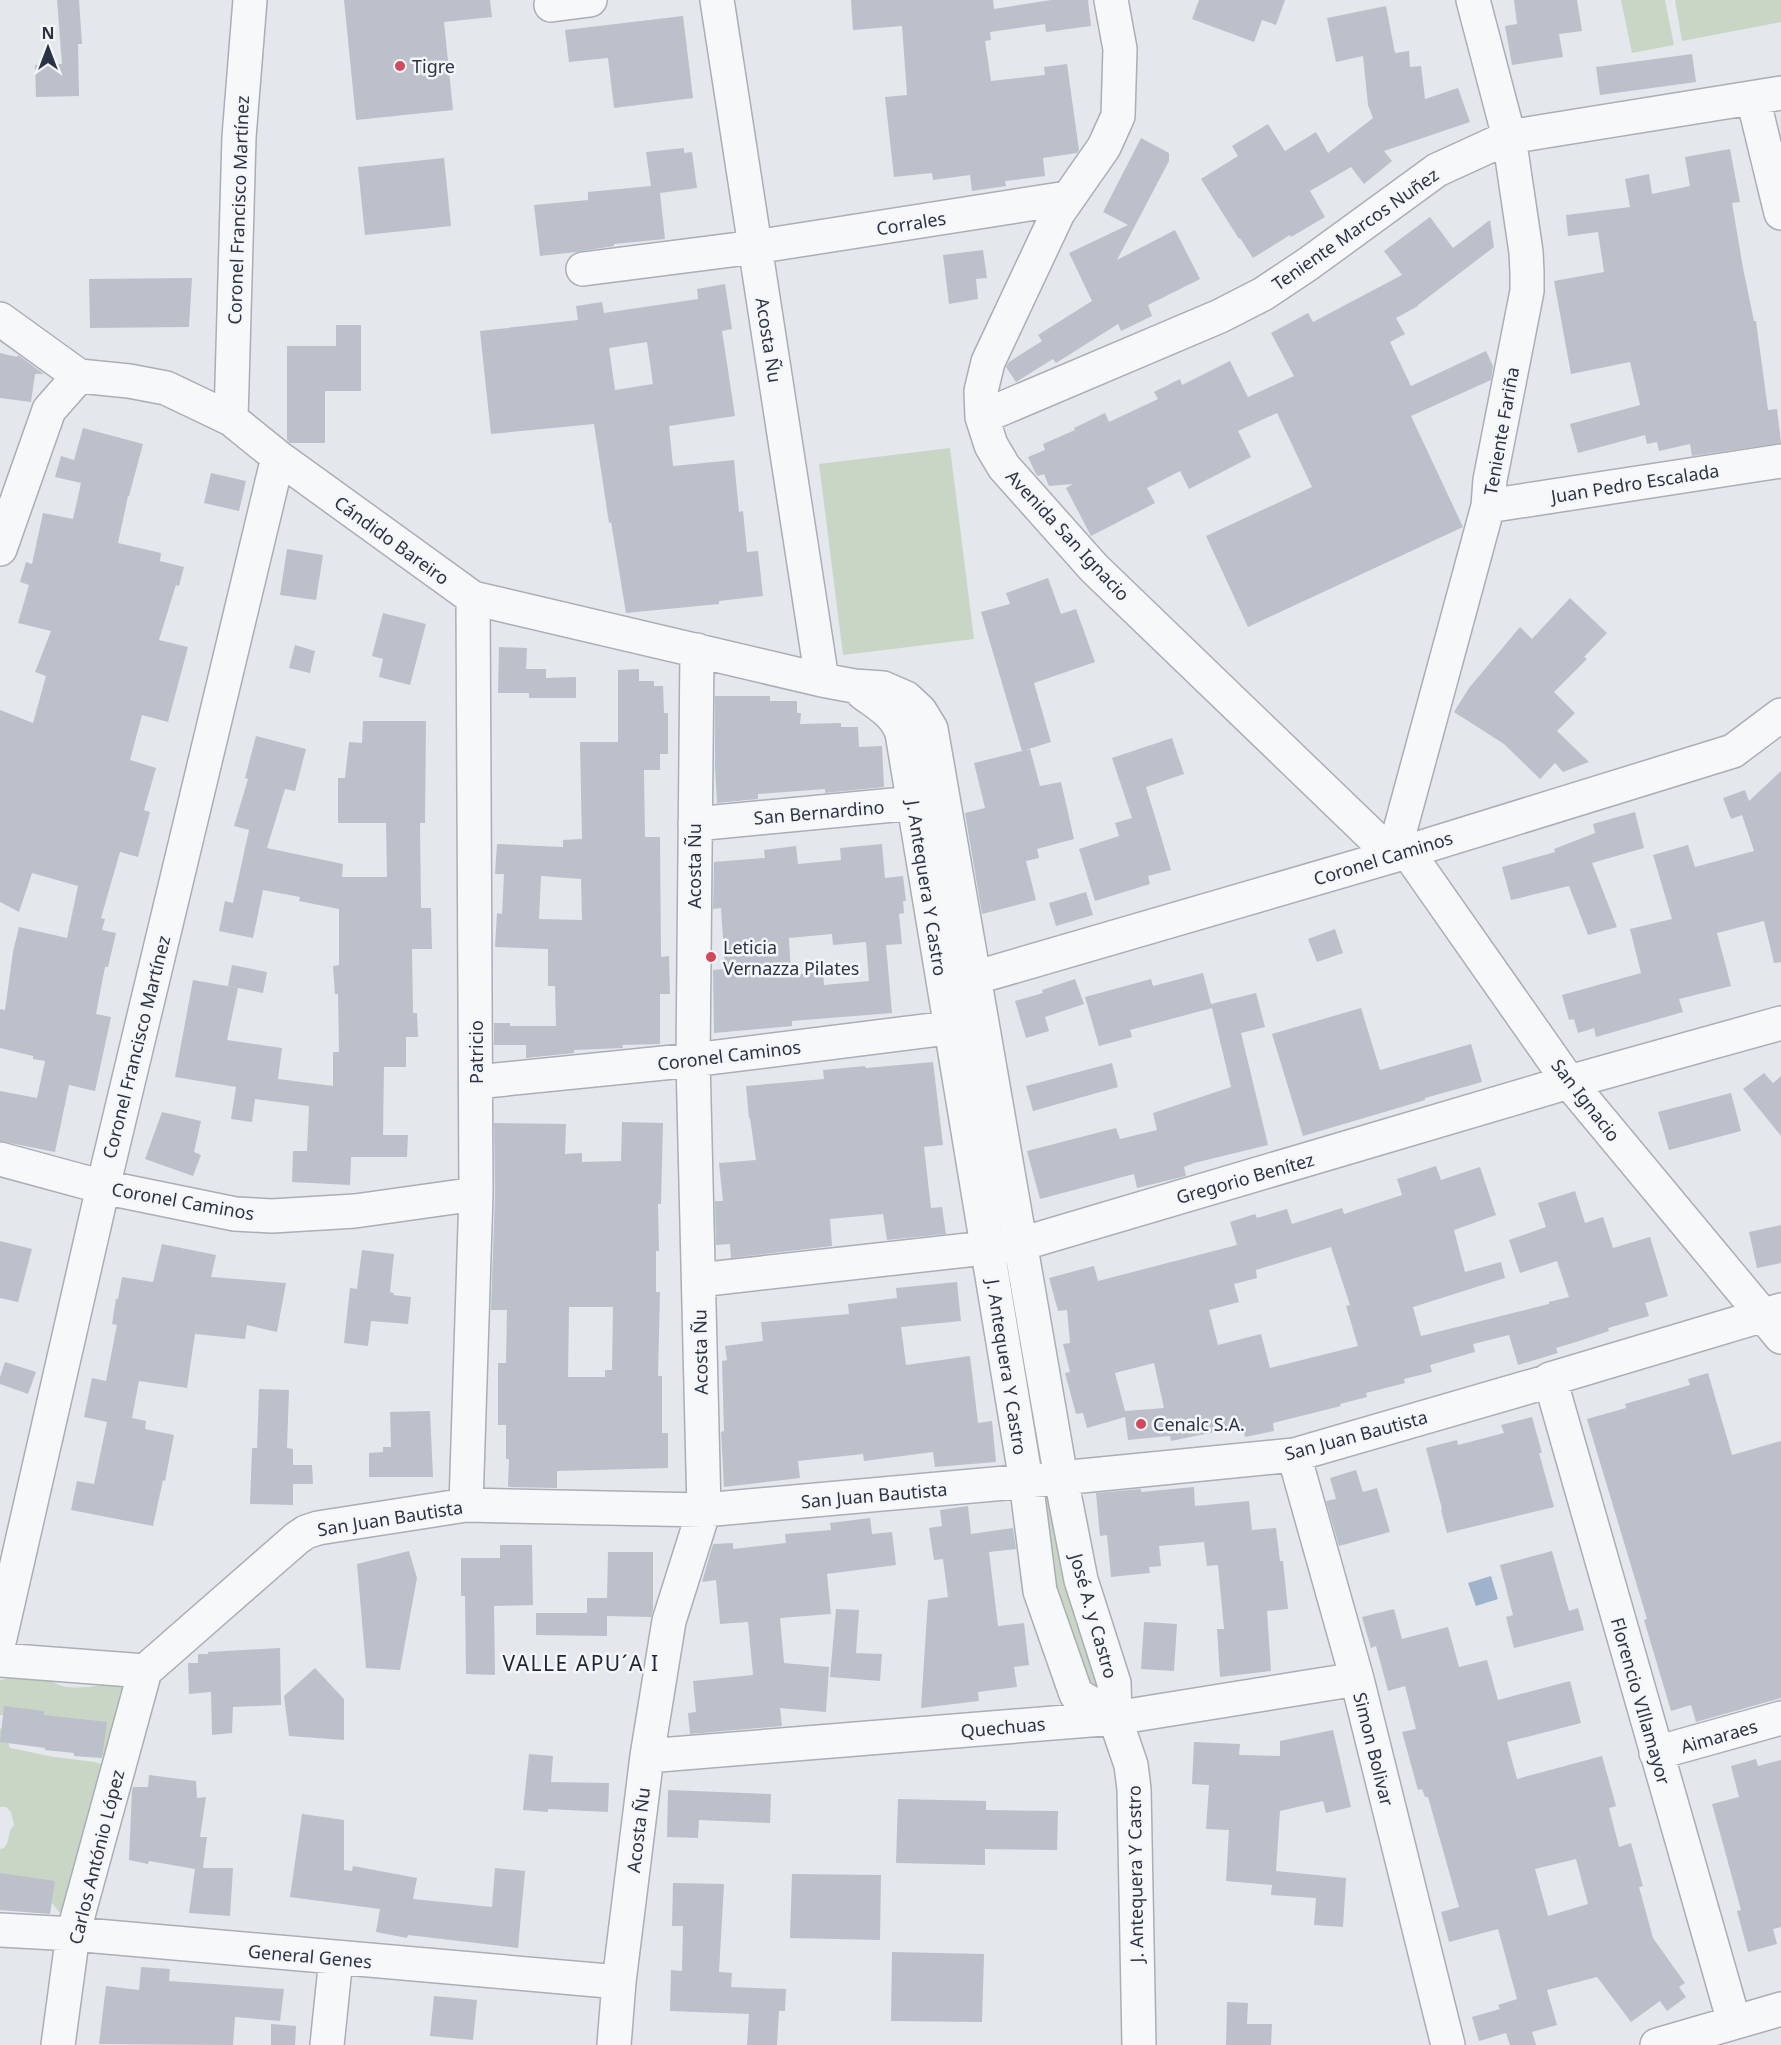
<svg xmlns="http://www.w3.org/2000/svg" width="1781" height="2045" font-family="'Noto Sans',sans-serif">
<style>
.green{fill:#c9d6c5}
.water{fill:#9fb4cc}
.building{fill:#bbc0ca;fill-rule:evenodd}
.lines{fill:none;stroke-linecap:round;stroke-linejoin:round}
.minor-casing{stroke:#a9aeb7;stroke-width:36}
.minor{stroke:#f7f8fa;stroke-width:33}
.poi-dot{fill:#d1495b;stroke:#f4f6f9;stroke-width:2}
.labels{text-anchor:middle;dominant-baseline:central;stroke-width:5;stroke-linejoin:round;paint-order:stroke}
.poi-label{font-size:18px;fill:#2b3445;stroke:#f4f6f9;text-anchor:start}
.street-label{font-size:18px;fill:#2b3445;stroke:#f4f6f9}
.quarter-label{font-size:21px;letter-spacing:1.5px;fill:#1d2536;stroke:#f4f6f9}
</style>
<rect width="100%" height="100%" fill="#e4e7ec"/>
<path class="green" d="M1621,0H1665L1674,45L1632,53Z
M1675,0H1781V22L1682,41Z
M950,448L974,639L843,655L819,464Z
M1048,1484L1108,1680L1094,1693L1048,1588L1042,1485Z
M12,1673C22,1674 37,1673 46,1677C52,1680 55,1684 62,1686C84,1691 108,1683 130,1680L110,1759L99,1754L57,1718L49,1716L35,1717L0,1715V1680L6,1679Z
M0,1728L6,1735L10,1748L54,1757L95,1762L111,1768L69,1912L61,1914L51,1902L41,1879L22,1878L0,1897V1849L4,1848C11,1841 6,1833 14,1825L11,1812L6,1807H0Z"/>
<path class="water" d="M1491,1576L1498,1599L1476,1606L1468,1583Z"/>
<path class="building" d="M57,0H79L82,44H78L79,96L36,97L35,65L62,64Z
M344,0H490L492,17L444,22L453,110L356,120Z
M851,0H993L994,9L1051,0H1088L1091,26L1046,32L1045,24L990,32L991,40L985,41L991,81L1045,75L1044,67L1067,64L1079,150L1077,153L1043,158L1045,176L1005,181L1006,186L972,191L970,175L933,180L932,173L894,177L885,97L907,95L902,26L853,30Z
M1199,0H1285L1276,25L1262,20L1254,42L1192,19Z
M1514,0H1577L1582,31L1559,34L1563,57L1512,65L1505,26L1517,24Z
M1386,6L1395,53L1409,51L1410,67L1421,66L1425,99L1458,88L1470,122L1384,151L1392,161L1364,184L1351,167L1310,191L1325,217L1291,237L1290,235L1253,258L1240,238L1239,239L1201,179L1238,156L1232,146L1268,124L1285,151L1316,132L1328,153L1373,118L1368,105L1363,56L1336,62L1327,18Z
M683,16L693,98L614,108L608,58L569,62L565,30Z
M1692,54L1696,82L1600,95L1596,67Z
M1141,138L1169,153V161L1117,260L1175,230L1200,279L1148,305L1152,316L1121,331L1118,324L1056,363L1053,359L1016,382L1006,367L1009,362L1042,341L1038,335L1092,301L1069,253L1128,225L1103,212Z
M684,148V153L692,152L697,188L660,193L665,239L614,244V246L576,252L540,256L534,205L588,200V192L651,186L646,152Z
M1730,149L1740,202L1732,203L1743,268L1754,321H1756L1768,410L1777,409L1781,443L1692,456L1690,444L1659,451L1657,442L1647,444L1645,435L1578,453L1570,424L1640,405L1630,362L1571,374L1554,281L1604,272L1598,232L1568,236L1566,215L1630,207L1625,179L1649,174L1652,194L1690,186L1685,157Z
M444,158L451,226L365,235L358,167Z
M1430,217L1453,248L1490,220L1494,247L1418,305V306L1396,318L1405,334L1390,342L1411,386L1486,351L1493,366L1491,380L1411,416L1463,527L1248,627L1206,536L1312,487L1277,413L1238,431L1251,457L1189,489L1180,471L1147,488L1155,503L1091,536L1066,488L1073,484L1049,486L1044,474L1038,476L1036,474L1028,457L1045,450L1043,444L1075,430L1074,428L1105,413L1109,422L1158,399L1154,392L1180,379L1182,385L1230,361L1248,397L1294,376L1271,333L1308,313L1313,322L1402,275L1384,251Z
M983,250L987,278L976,279L978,299L949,304L943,255Z
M192,278L189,327L90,328L89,279Z
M725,284L732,329L722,331L735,416L669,426L673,466L734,460L739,512L743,511L747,552L758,551L763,596L719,601V604L626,613L611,522L609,523L594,424L491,434L480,331L578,320L576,306L602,302L604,313L698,299L697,289ZM647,342L653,384L615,390L609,348Z
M336,325H361V391H325V443H290L287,440V346H336Z
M0,353L17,357L18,355L44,374H35L31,402L0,398Z
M83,428L143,444L129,496H128L118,543L161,553L160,561L184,567L179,586L176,585L159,640L188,647L168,722L142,715L130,760L156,768L144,810L150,812L138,857L120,852L101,918L105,919L102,930L116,933L108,967H105L96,1014L111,1017L95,1091L69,1085L55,1152L0,1141V1091L37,1098L45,1061L33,1059V1056L0,1048V1009L5,1010L13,952L19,927L67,938L78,886L32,873L19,912L0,902V710L33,723L46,676L35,672L51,631L18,623L29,585L20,582L26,562L32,564L43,513L73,519L81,483L55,477L61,456L74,460Z
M211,473L246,481L239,511L204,503Z
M287,549L323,555L316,600L280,595Z
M1048,578L1061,614L1076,609L1095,662L1034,683L1051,742L1022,751L981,612L1010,604L1006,593Z
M1570,598L1607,633L1584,657L1587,659L1554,692L1575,713L1557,731L1589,762L1563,772L1555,763L1540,779L1504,744L1454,712L1469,688L1520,627L1532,639Z
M383,613L426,624L410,685L379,677L383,659L372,656Z
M295,645L315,651L310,673L289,668Z
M499,647L527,648L526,669H546V678L576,677V698H529V693H498Z
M639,669V681H654V686H663L664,713H668V754H660V770H644L645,837H660L661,957L669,956L670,994H660V1044L622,1045L623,1048L574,1050V1053L526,1058V1045H494V1023H510V1026H556L555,986H548V949L495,947L497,913L502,914L504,874H495L497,844L563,847V840L582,839L580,742H618V670ZM541,876L581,879L582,920L539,919Z
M715,696H770V701H797V713H801L800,724L841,723V727H858L859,747L882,746L884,787L825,793V789L758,794V799L717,803L715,767Z
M363,721H426L425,823H420L421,908H431L432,949H412L413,1013H417L418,1037H406V1067H384L383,1135H408L407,1157H351L350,1185L292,1182L293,1151H307L309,1106L255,1099L252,1122L231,1119L236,1087L175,1077L193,980L238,988L227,1040L282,1048L278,1079L333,1086V1052H339L338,994H335L333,966L339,965V909L299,901L300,897L263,890L253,938L219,931L225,901L233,903L249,830L234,826L248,779L245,778L256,736L306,749L295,791L285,789L267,848L343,864L342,877H387L386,823H338V778H345L349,742L362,743Z
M1172,738L1184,774L1146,787L1171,870L1148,876L1150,884L1095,901L1079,849L1119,836L1115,823L1132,818L1112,758Z
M1030,749L1040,786L1061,782L1074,839L1037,849L1039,858L1026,861L1036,900L982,914L965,813L985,808L974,763Z
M1781,771V962L1774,963L1764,921L1717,933L1731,986L1679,999L1683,1012L1596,1037L1594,1028L1578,1033L1574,1019L1569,1020L1562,995L1641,973L1630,929L1672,919L1653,855L1688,845L1695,867L1754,851L1742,815L1731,819L1723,798L1745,790L1749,801Z
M1635,812L1644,848L1592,863L1617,927L1588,935L1569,886L1511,900L1502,867L1555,852L1554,849L1595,833L1593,824Z
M882,844L885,878L903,876L906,901H903L904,913L899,914L902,944L886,945L892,1013L792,1021V1026L714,1033L713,970L725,969L721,908L713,909L714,862L765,858L764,850L796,846L798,864L841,860L840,848ZM832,934L833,945L866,942L869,981L824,985L823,972L791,975L789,938Z
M1086,892L1093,915L1056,926L1049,903Z
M1335,929L1343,953L1317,962L1308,939Z
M232,965L267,972L263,993L228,986Z
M1203,973L1211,1004L1256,993L1265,1027L1241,1033L1268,1145L1194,1163L1184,1167L1186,1176L1137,1188L1134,1174L1040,1199L1027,1151L1116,1128L1120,1139L1157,1130L1153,1113L1231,1087L1212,1008L1130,1030L1132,1037L1099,1046L1085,997L1151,979L1153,986Z
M1075,979L1084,1004L1045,1017L1049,1031L1026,1038L1015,1001L1043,993L1042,990Z
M1361,1008L1380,1070L1471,1044L1482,1082L1425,1098V1100L1303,1136L1272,1034Z
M933,1062L943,1145L924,1147L931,1208L942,1207L946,1234L887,1240L883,1214L830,1219L832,1246L731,1258L730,1244L716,1245L715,1201H723L719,1163L756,1160L750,1118H749L746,1086L824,1079L823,1070L865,1066L866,1068Z
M1112,1063L1118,1087L1033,1111L1026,1086Z
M1764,1073L1773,1083L1781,1076V1136L1743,1089Z
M1731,1093L1741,1131L1669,1150L1658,1112Z
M162,1112L201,1121L194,1152L201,1155L193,1176L145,1159Z
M622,1122L663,1123L661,1204H658L659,1251H656V1292H660L658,1376H662V1433H668V1468L557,1471V1488L508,1487L509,1459H506V1425H498V1363H506L507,1310H491L495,1195L494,1123L566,1124L565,1154L582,1153V1162L621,1161ZM569,1307H613L612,1370H605V1377H568Z
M1436,1166L1441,1180L1480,1167L1496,1215L1454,1230L1465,1272L1501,1262L1505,1278L1413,1307L1421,1336L1549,1304V1302L1569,1297L1557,1261L1520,1273L1509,1240L1546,1227L1538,1203L1575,1191L1585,1223L1603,1217L1613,1248L1650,1237L1668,1296L1645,1303L1649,1316L1608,1328L1609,1331L1576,1342L1556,1348L1558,1353L1518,1365L1509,1335L1473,1344L1475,1352L1430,1365L1432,1372L1404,1379L1405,1383L1366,1393L1367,1397L1340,1404L1341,1406L1273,1423L1274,1431L1245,1437L1243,1426L1171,1441L1170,1436L1128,1440L1125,1417L1087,1428L1083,1413L1076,1414L1065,1373L1070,1372L1063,1344L1070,1343L1067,1310L1058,1311L1049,1278L1094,1266L1098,1281L1237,1245L1230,1222L1255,1214L1257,1218L1287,1209L1292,1224L1342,1208L1344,1214L1402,1195L1397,1179ZM1331,1247L1350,1305L1346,1306L1358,1346L1270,1368L1261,1334L1218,1345L1209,1310L1239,1302L1234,1284L1257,1278L1256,1270ZM1154,1363L1164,1408L1125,1411L1115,1373Z
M1781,1225V1263L1757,1268L1749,1232Z
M0,1241L32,1249L18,1302L0,1298Z
M162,1244L216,1255L211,1277L286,1283L277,1332L247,1325L245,1339L195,1334L187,1388L139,1381L132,1418L146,1421L145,1429L174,1435L165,1481L163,1480L153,1526L71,1510L77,1481L94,1484L107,1422L84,1417L92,1378L106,1381L117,1325L112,1324L116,1299H118L122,1277L153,1282Z
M362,1250L394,1254L390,1292L394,1293L393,1295L411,1297L408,1324L371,1321L368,1346L344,1343L350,1288L357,1289Z
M957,1282L961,1321L901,1327L906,1365L970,1356L978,1423L992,1421L996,1462L935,1467L933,1452L864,1461L863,1454L798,1461L800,1478L724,1487L721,1432L724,1431L722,1361L727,1360L725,1346L763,1341L761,1322L849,1314L848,1304L897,1298L896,1288Z
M5,1362L36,1372L28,1394L0,1384V1377Z
M1708,1373L1732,1455L1781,1441V1698L1696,1722L1691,1705L1671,1711L1644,1620L1647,1619L1587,1419L1626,1408L1625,1404L1690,1385L1688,1379Z
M259,1389L289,1390L287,1448L293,1449V1465H312L313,1484H293V1505L250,1504L252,1448H257Z
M430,1411L433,1477H369V1453L383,1452V1447H391L390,1412Z
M1532,1417L1542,1453H1539L1554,1507L1447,1533L1441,1510L1442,1509L1426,1448L1457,1440L1458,1445L1504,1433L1501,1425Z
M1356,1470L1363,1492L1377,1488L1390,1532L1339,1546L1326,1501L1336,1499L1330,1478Z
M1194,1487L1195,1506L1249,1501L1252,1530L1276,1528L1280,1561H1283L1288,1609L1267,1611L1271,1671L1220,1677L1217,1629H1224L1218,1565L1207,1566L1204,1542L1159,1546L1161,1566L1149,1567L1150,1573L1111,1577L1107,1535L1100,1536L1096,1493L1141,1489V1492Z
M968,1506L971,1534L1013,1528L1016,1549L989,1552L998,1626L1024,1623L1029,1665L1014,1667L1017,1687L978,1692L979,1701L921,1708L928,1600L948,1597L943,1559L934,1560L929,1528L942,1526L940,1510Z
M870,1518L872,1534L892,1532L896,1565L827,1574L831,1614L780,1618L784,1663L829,1667L826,1712L780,1708L782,1726L690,1734L688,1713L696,1712L693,1681L753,1675L748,1622L720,1624L716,1580L702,1582L713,1544L733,1543V1549L786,1543L785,1534L831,1530L830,1523Z
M500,1545H532L533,1605L494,1606L495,1675L466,1674L465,1596H461V1558H500Z
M409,1551L417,1578L400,1670L366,1668L357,1564Z
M1552,1551L1569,1611L1578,1608L1584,1630L1514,1648L1506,1617L1513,1615L1500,1565Z
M608,1552H653V1610L651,1617L607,1616V1636L536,1635V1613H587V1598H607Z
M836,1609L859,1610L856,1653L882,1654L880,1681L830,1677Z
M1394,1609L1402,1639L1448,1627L1459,1667L1487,1660L1498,1700L1570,1681L1581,1723L1507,1742L1517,1779L1602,1756L1616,1806L1609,1808L1619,1847L1631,1843L1643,1886L1639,1887L1653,1938L1685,1983L1679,1987L1686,1997L1667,2011L1660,2001L1631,2022L1597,1977L1547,1990L1557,2025L1532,2032L1536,2045H1510L1506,2033L1479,2041L1472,2017L1500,2009L1498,2005L1517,1999L1498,1929L1449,1942L1441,1912L1459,1907L1428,1797H1425L1422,1789L1418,1790L1402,1732L1416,1729L1405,1686L1388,1691L1376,1646L1371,1648L1362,1617ZM1576,1859L1588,1904L1548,1916L1535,1869Z
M1144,1622L1177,1624L1174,1671L1141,1669Z
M280,1648L281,1705L233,1707L232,1733L212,1735L211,1692L189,1694L188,1663H198V1654H208V1652Z
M315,1668L344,1699V1740L289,1736L284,1696Z
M4,1706L44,1711V1715L107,1722L102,1758L74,1756V1753L45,1750V1748L0,1742Z
M1333,1730L1351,1807L1326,1813L1323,1801L1280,1811L1276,1871L1346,1878L1343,1927L1314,1925L1316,1898L1271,1895L1272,1885L1226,1881L1229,1830L1206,1829L1209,1785L1192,1784L1194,1742L1240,1744L1239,1755L1280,1756V1741Z
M529,1754L553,1756L551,1782L609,1783L608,1812L548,1809V1812L523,1810Z
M1756,1759L1758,1766L1781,1760V1927L1773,1929L1777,1944L1748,1952L1737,1911L1741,1910L1712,1804L1739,1797L1731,1766Z
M149,1775L196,1781L197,1798L206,1797L200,1837H207L203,1868H233L230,1916L189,1913L195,1869L149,1861L148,1864L129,1860L132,1791L133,1787H148Z
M668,1790L771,1794L770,1823L699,1820L698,1838L667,1837Z
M898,1799L986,1801V1810L1058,1811L1057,1850L985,1849V1865L896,1863Z
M302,1814L344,1820V1870L352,1871L353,1866L417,1878L413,1899L492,1907L495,1868L525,1871L518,1948L408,1935L407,1938L376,1932L380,1909L290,1897Z
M0,1873L55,1881L50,1914L0,1910Z
M792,1874L881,1875L880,1940L790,1938Z
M673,1883L724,1884L719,1972L732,1973L731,1987L786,1989L785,2011H779L777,2045H747L749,2014L670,2011L671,1970L682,1971L683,1926H672Z
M892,1952L984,1954L982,2022L891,2021Z
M141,1967L170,1969L169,1981L284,1989L280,2021L235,2017L233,2045L99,2044L106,1986L139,1990Z
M434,1996L477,2000L473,2040L430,2036Z
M1227,2002L1248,2003L1247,2024H1272L1271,2045H1226Z
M271,2024L296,2026L295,2045H271Z"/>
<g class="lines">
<defs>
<path id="minor" d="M717,0L822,680
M1111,0L1120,49L1118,116L1104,147L1058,213L988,362L981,391L982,417L991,445L1004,467L1094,568L1393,856L1488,506L1490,480L1527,291V272L1526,252L1509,137L1473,0
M551,5L590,0
M1753,98L1781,213
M583,269L755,247L1067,198
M0,319L79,376L129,381L166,388L231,419L278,457L473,598L822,680L854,686L883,688L906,698L920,711L931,729L1061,1478L1081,1580L1114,1683L1115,1718L1131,1765L1134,1789L1139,2045
M982,417L1220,316L1263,294L1308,264L1437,170L1509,137L1781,93
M231,419L239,137L250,0
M1488,506L1781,461
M0,549L49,410L79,376
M863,693C879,705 895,713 902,733L1026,1481L1040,1591L1076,1694L1115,1718
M695,824L935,801
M1407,851L1569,1082L1781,1337
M974,978L1393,856L1733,751L1781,715
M476,1082L693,1060L972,1025
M0,1159L103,1187L235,1214L272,1216L355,1211L476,1194
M699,1280L1021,1244L1569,1082L1781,1023
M1550,1379L1734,2022
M1294,1455L1357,1679L1448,2045
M466,1505L476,1194L473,598
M0,1638L103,1187L278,457
M0,1660L145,1671L297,1538L306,1532L318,1528L466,1505L704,1510L1061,1478L1294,1455L1546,1382L1550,1379L1781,1310
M1656,1753L1781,1718
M647,1756L1115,1718L1357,1679
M0,1930L73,1934L619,1982
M58,2045L73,1934L145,1671
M327,2045L336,1958
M614,2045L619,1982L647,1756L669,1621L704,1510L693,1060L697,650
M1657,2045L1781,2009"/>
</defs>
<use href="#minor" class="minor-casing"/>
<use href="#minor" class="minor"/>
</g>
<g class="poi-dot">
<circle cx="400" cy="66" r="6"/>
<circle cx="711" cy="957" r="6"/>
<circle cx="1141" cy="1424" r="6"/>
</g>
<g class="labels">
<g class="poi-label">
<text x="412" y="66">Tigre</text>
<text x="723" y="947">Leticia<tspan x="723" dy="21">Vernazza Pilates</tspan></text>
<text x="1153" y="1424">Cenalc S.A.</text>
</g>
<g class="street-label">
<text transform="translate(238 210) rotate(-88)">Coronel Francisco Martínez</text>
<text transform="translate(911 223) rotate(-9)">Corrales</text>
<text transform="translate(1355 229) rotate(-35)">Teniente Marcos Nuñez</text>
<text transform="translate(769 340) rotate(81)">Acosta Ñu</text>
<text transform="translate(1501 431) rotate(-80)">Teniente Fariña</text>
<text transform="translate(1635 483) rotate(-9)">Juan Pedro Escalada</text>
<text transform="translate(1068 535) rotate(47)">Avenida San Ignacio</text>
<text transform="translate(392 540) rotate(36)">Cándido Bareiro</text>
<text transform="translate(819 812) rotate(-5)">San Bernardino</text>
<text transform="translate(1383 858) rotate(-17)">Coronel Caminos</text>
<text transform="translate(694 866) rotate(-90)">Acosta Ñu</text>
<text transform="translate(927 888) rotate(81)">J. Antequera Y Castro</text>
<text transform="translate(136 1047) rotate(-76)">Coronel Francisco Martínez</text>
<text transform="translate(476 1052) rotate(-90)">Patricio</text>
<text transform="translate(729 1055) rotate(-7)">Coronel Caminos</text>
<text transform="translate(1586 1100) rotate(52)">San Ignacio</text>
<text transform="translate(1245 1178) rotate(-16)">Gregorio Benítez</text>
<text transform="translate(183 1201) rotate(10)">Coronel Caminos</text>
<text transform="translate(700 1352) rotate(-91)">Acosta Ñu</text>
<text transform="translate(1007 1367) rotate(81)">J. Antequera Y Castro</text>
<text transform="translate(1356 1435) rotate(-15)">San Juan Bautista</text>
<text transform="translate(874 1495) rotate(-5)">San Juan Bautista</text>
<text transform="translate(390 1518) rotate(-9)">San Juan Bautista</text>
<text transform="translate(1094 1616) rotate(74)">José A. y Castro</text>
<text transform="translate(1641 1701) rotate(74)">Florencio VIllamayor</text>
<text transform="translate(1003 1727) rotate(-5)">Quechuas</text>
<text transform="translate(1719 1736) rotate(-16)">Aimaraes</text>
<text transform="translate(1374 1749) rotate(76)">Simon Bolivar</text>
<text transform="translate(638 1830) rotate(-83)">Acosta Ñu</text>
<text transform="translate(96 1857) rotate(-76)">Carlos António López</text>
<text transform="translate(1135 1874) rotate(-91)">J. Antequera Y Castro</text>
<text transform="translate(310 1956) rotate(5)">General Genes</text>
</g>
<g class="quarter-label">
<text x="581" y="1663">VALLE APU´A I</text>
</g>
</g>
<g transform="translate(48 48)" stroke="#f4f6f9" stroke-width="4.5" paint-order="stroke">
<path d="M0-4.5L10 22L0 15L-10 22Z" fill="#2b3445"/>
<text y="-9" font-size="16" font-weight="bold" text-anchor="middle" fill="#2b3445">N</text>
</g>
</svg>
